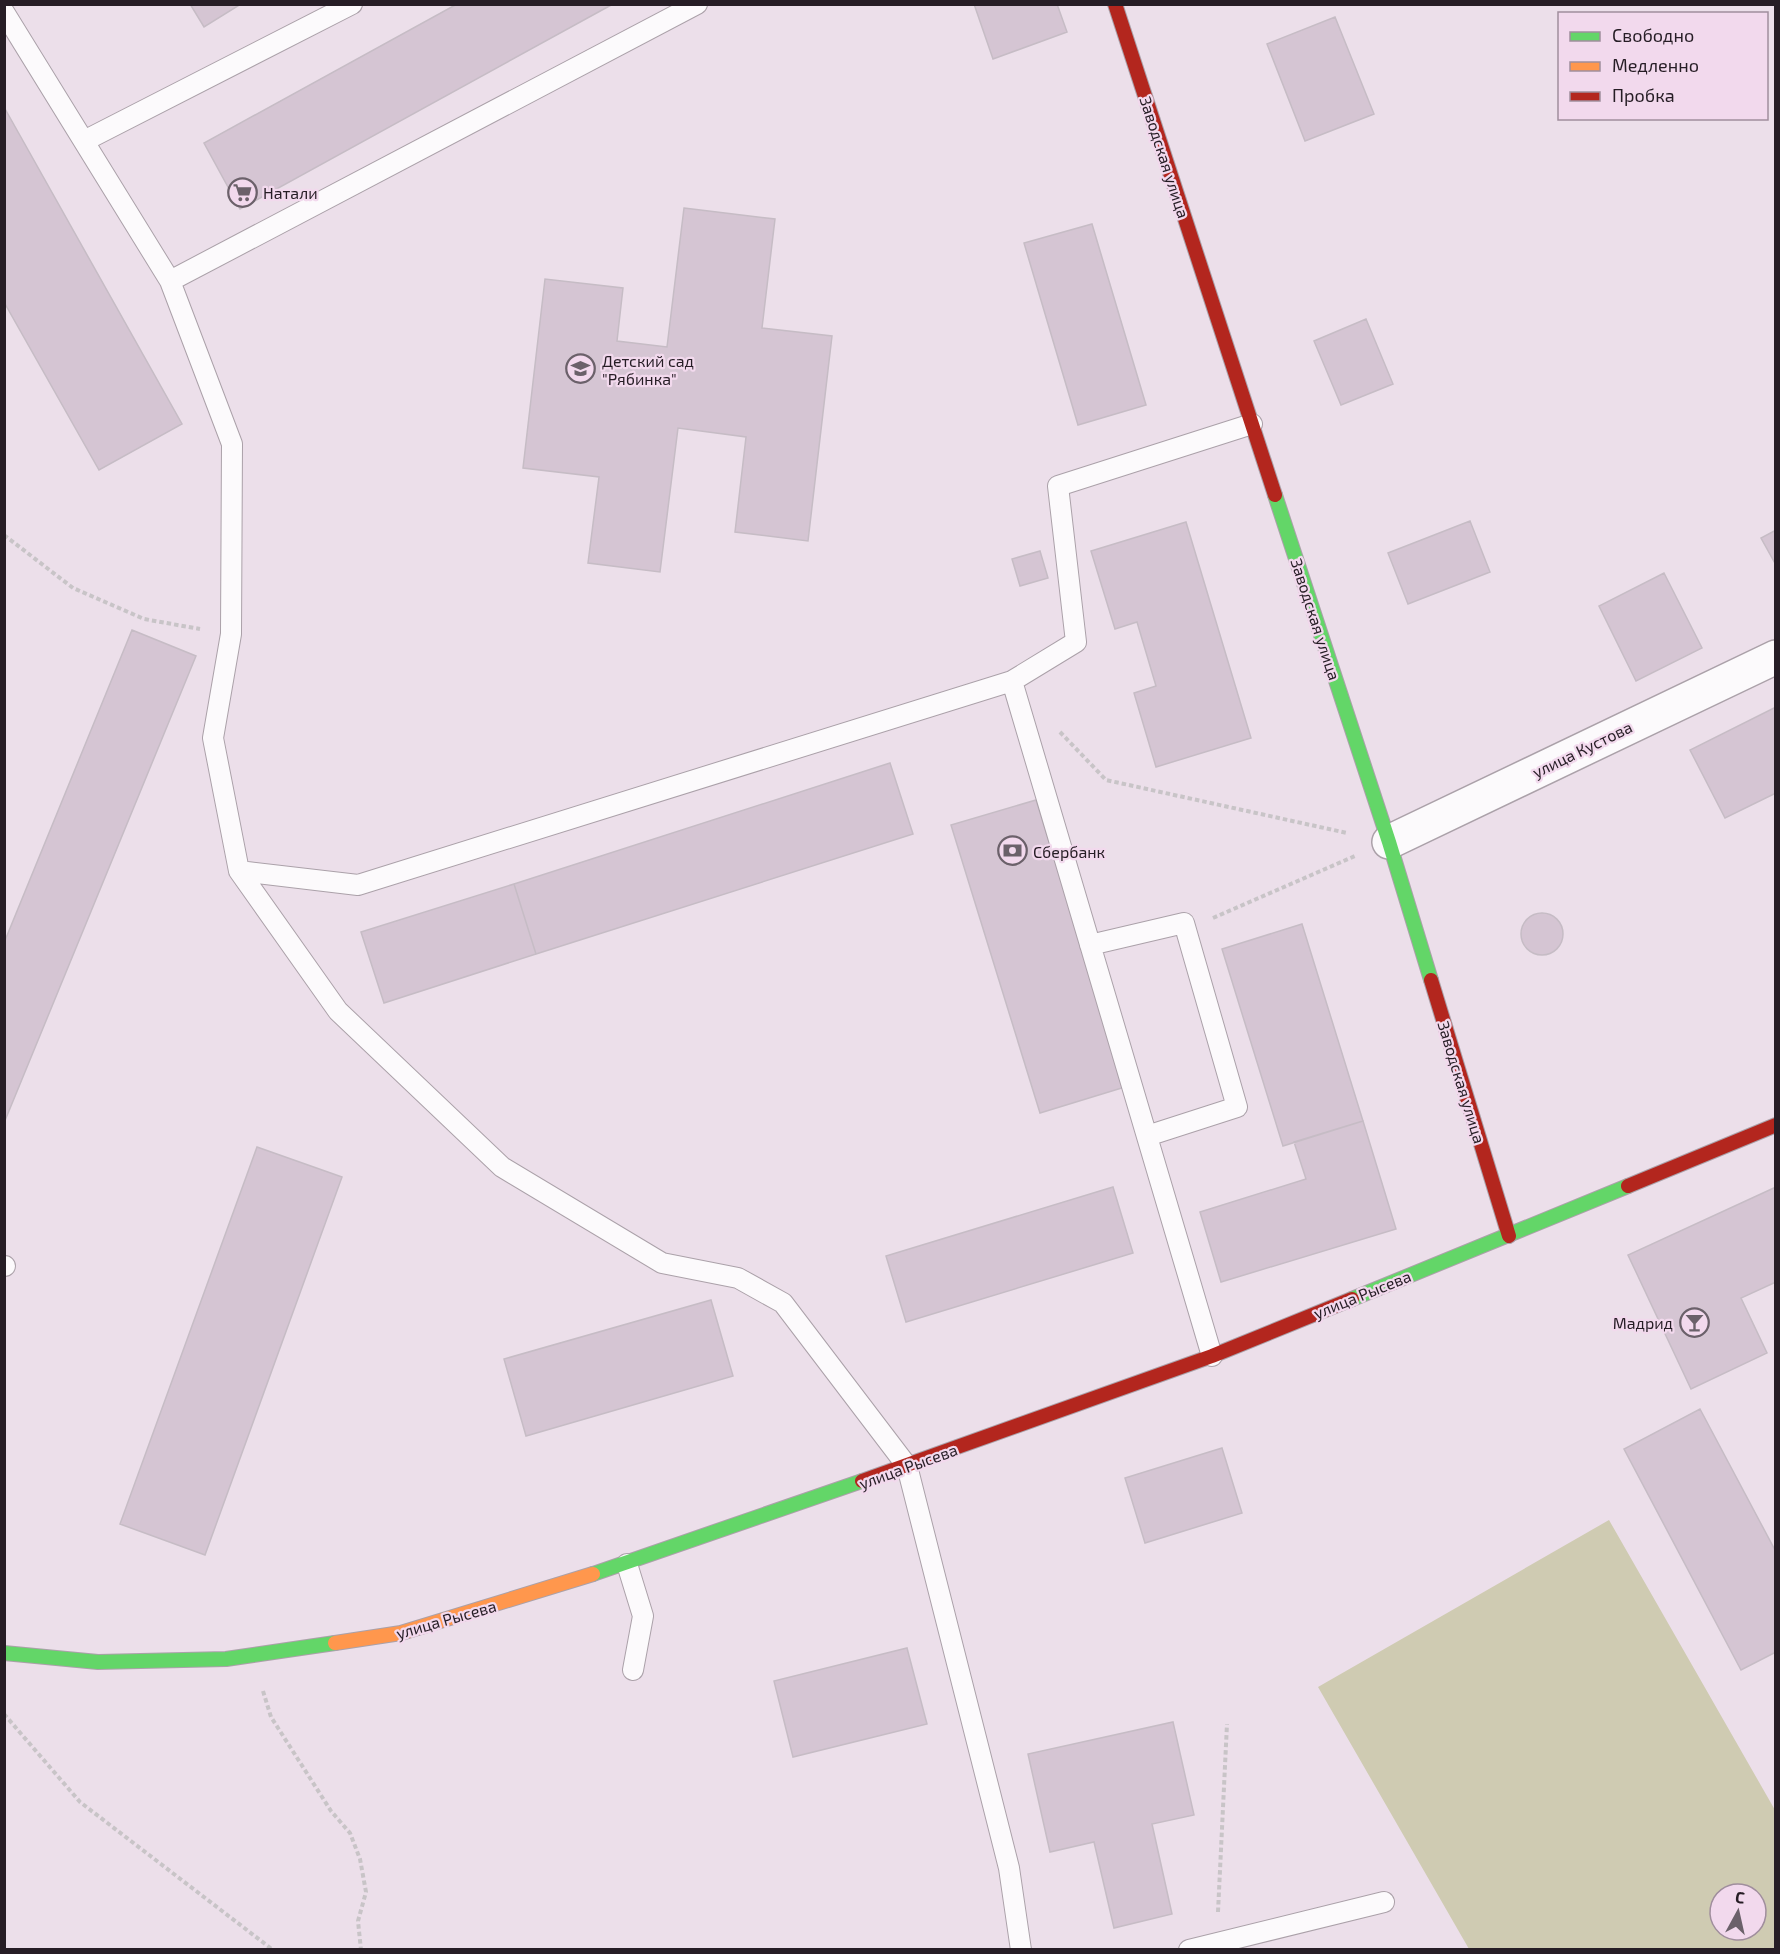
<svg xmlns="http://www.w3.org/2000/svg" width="1780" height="1954" font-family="'Exo 2',sans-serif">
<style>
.green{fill:#cfcbb2;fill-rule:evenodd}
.building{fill:#d5c5d3;stroke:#c6bcc5;stroke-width:1.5}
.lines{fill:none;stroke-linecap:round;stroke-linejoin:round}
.lane-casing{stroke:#aba1a9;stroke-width:22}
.street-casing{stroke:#aba1a9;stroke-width:36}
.fast-casing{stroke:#aba1a9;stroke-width:16}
.slow-casing{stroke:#aba1a9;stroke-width:16}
.jam-casing{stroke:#aba1a9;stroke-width:16}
.path{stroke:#c8c4c7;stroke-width:4;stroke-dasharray:4.5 3;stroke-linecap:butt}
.lane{stroke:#fcfafc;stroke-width:20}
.street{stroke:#fcfafc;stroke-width:33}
.fast{stroke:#63d668;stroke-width:14}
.slow{stroke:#ff974d;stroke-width:14}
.jam{stroke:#b3261e;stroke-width:14}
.labels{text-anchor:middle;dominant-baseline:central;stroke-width:4.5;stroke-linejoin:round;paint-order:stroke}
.street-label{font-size:16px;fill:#261d25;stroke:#f2d9ed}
.poi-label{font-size:16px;fill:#261d25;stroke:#f2d9ed;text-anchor:start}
</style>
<rect width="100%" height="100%" fill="#ecdfea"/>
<path class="green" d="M1609,1520L1775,1810V1949H1469L1318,1687ZM1720,1894H1756V1930H1720Z"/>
<path class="building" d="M190,4H241L204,27Z
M457,4H613L240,209L204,143Z
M974,4H1057L1067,32L993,59Z
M1335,17L1374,114L1305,141L1267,44Z
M4,107L182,424L99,470L4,302Z
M684,208L775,219L762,328L832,336L808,541L735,532L746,437L678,428L660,572L588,563L599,477L523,468L545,279L623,288L617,341L667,347Z
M1092,224L1146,405L1078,425L1024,243Z
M1366,319L1393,384L1341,405L1314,341Z
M1470,521L1490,572L1408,604L1388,553Z
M1186,522L1251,738L1156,767L1134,693L1156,686L1137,622L1115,629L1091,551Z
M1776,530V565L1761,538Z
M1040,551L1048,578L1020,586L1012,559Z
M1664,573L1702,648L1636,681L1599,606Z
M132,630L196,656L4,1123V943Z
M1776,707V793L1725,818L1690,750Z
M890,763L913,834L536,954L514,884Z
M1036,800L1125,1087L1040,1113L951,825Z
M514,884L536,954L384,1003L361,932Z
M1521 934a21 21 0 1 1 42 0a21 21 0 1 1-42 0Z
M1302,924L1363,1121L1283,1146L1222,949Z
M1363,1121L1396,1229L1221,1282L1200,1212L1306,1179L1294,1142Z
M257,1147L342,1177L205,1555L120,1524Z
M1113,1187L1133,1253L906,1322L886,1256Z
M1776,1187V1282L1741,1298L1767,1353L1691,1389L1628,1255Z
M711,1300L733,1376L526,1436L504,1359Z
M1700,1409L1776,1552V1652L1741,1670L1624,1449Z
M1222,1448L1242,1513L1145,1543L1125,1478Z
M907,1648L927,1724L793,1757L774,1681Z
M1173,1722L1194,1815L1152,1824L1172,1914L1114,1928L1094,1842L1050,1852L1028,1754Z"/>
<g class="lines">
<defs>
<path id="lane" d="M4,12L170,281L232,444L231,634L213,738L239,871L338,1011L502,1167L662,1263L738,1278L783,1303L907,1466L1009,1868L1021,1950
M84,141L352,4
M170,281L697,4
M1012,681L1076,642L1058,486L1252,424
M239,871L358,885L1012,681L1212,1356
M1090,945L1184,923L1237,1107L1147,1136
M4,1266H5
M627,1564L643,1616L633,1670
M1189,1950L1384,1902"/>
<path id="street" d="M1389,842L1776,657"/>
<path id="fast" d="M1275,495L1389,842L1431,980
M1352,1299L1628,1186
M593,1574L862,1481
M4,1653L98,1662L226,1659L335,1643"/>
<path id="slow" d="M335,1643L401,1633L593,1574"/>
<path id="jam" d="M1115,4L1275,495
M1431,980L1509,1236
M1628,1186L1776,1125
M862,1481L1212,1356L1352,1299"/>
</defs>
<use href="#lane" class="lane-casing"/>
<use href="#street" class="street-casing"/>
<use href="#fast" class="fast-casing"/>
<use href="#slow" class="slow-casing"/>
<use href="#jam" class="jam-casing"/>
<path class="path" d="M4,535L73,588L144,619L200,629
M1060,732L1106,780L1347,833
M1213,918L1355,856
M263,1691L271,1717L331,1811L350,1833L360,1859L366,1892L358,1921L361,1950
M4,1714L80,1802L273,1950
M1218,1912L1227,1724"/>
<use href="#lane" class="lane"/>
<use href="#street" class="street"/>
<use href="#fast" class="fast"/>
<use href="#slow" class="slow"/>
<use href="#jam" class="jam"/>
</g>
<defs>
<symbol id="supermarket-ring" viewBox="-11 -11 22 22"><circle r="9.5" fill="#f2d9ed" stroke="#6b616a" stroke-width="1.5"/><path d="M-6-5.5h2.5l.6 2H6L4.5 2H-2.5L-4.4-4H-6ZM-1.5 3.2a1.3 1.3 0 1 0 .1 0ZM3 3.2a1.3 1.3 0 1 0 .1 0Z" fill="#6b616a"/></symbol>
<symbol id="school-ring" viewBox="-11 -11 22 22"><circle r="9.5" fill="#f2d9ed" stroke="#6b616a" stroke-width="1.5"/><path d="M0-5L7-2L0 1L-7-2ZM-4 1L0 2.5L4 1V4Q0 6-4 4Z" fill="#6b616a"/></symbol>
<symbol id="bank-ring" viewBox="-11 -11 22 22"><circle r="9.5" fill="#f2d9ed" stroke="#6b616a" stroke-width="1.5"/><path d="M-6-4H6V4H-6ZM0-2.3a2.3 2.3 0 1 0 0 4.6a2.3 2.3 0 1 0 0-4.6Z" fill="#6b616a"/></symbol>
<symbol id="bar-ring" viewBox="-11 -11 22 22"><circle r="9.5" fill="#f2d9ed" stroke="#6b616a" stroke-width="1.5"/><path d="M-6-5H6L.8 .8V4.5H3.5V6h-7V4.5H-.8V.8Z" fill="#6b616a"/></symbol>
</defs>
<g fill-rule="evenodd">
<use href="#supermarket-ring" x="226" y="176" width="33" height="33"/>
<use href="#school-ring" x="564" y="352" width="33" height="33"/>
<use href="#bank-ring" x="996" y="834" width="33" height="33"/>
<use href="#bar-ring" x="1678" y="1306" width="33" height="33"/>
</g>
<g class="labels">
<g class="street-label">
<text transform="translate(1165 157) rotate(72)">Заводская улица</text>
<text transform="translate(1316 619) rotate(72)">Заводская улица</text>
<text transform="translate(1582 749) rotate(-26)">улица Кустова</text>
<text transform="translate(1462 1082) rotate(73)">Заводская улица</text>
<text transform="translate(1362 1294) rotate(-22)">улица Рысева</text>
<text transform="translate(908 1466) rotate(-20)">улица Рысева</text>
<text transform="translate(446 1619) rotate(-16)">улица Рысева</text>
</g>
<g class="poi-label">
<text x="263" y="192">Натали</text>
<text x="602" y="360">Детский сад<tspan x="602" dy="18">"Рябинка"</tspan></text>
<text x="1033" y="851">Сбербанк</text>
<text x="1673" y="1322" text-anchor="end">Мадрид</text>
</g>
</g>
<rect width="1780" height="1954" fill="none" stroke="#261d25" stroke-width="12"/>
<rect x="1558" y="12" width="210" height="108" fill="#f2d9ed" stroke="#a08e9d" stroke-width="1.5"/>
<rect x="1570" y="32" width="30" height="9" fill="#63d668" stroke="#a08e9d" stroke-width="1.5"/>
<text x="1612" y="42" font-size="18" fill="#261d25">Свободно</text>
<rect x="1570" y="62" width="30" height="9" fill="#ff974d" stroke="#a08e9d" stroke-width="1.5"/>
<text x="1612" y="72" font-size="18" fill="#261d25">Медленно</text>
<rect x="1570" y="92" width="30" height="9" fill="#b3261e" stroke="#a08e9d" stroke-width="1.5"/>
<text x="1612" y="102" font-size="18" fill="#261d25">Пробка</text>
<g transform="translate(1738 1912) rotate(8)"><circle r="28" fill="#f2d9ed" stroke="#a08e9d" stroke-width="1.5"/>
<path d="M0-4.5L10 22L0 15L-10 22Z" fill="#6b616a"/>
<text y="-9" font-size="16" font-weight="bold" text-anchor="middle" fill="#261d25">С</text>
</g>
</svg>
